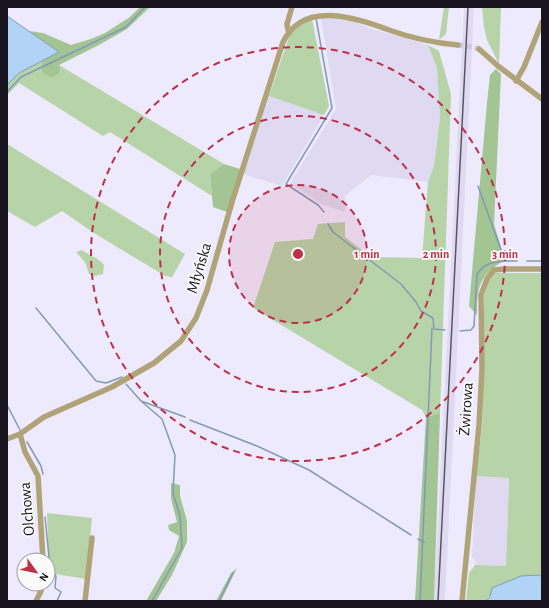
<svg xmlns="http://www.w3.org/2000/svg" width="549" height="608" font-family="'Alegreya Sans',sans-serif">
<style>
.built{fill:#dfdaf1}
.green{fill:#b6d4a7}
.forest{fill:#a3c493}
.water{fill:#b1d3f6;stroke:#839ab6}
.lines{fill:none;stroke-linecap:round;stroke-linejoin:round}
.stream{stroke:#839ab6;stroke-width:1.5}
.street-tunnel{stroke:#cecadd;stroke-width:5.5;stroke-dasharray:5.5 3;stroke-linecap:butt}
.street{stroke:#b1a378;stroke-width:5.5}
.rail{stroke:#585563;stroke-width:1.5}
.ring{fill:none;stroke:#c02f48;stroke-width:2;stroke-dasharray:7 5}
.labels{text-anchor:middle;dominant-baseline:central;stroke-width:3.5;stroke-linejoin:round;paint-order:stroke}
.street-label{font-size:16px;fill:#181520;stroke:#fafafa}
.centre{fill:#c02f48;stroke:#fafafa;stroke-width:2}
.ring-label{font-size:12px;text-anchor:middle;font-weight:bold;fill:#c02f48;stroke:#fafafa;stroke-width:3.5;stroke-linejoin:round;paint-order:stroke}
</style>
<rect width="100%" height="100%" fill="#eeeafe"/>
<path class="built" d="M464,7H474L445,601H434Z
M320,13H333L369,28L428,45L437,68L440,118L434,166L428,182L371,175L345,196V212L321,204L290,183L336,109Z
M269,96L324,115L282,186L243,174Z
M476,476L509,478L506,566L475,565V559L472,558Z"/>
<path class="green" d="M444,7H449L446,34L439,40Z
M482,7H501L499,64L487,40L484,27Z
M311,14L329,106L324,115L269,96L291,31Z
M428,45L439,51L451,94L440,413L426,417L422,410L253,308L275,242L313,239L318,224L345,222V237L371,257L422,258L428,182L434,166L440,118L437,68Z
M42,61V72L59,65L224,164L210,174L212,196L110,132L103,136L19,83L7,95V85L19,73Z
M7,144L185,254L172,277L165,276L94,233L62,211L35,227L7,211Z
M82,250C90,256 99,258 104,265L103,274L95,276L89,274L85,262L76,252Z
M495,273H542V577L539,575L498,585L486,601H466L469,573L475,565L506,566L509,478L476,476L482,427L484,369V296L489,281Z
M47,513L92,518L86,579L49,573Z"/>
<path class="forest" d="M140,7H150L127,29L97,46L59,65L60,72L52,78L42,72V61L59,52L29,31L43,33L71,45L91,39L105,33L130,17Z
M496,69L501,74L494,224L505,260C479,275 477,287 477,315L469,306L487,103L490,75Z
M224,164L240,169L227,212L213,207L210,174Z
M440,413L434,601H415L426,417Z
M171,483L180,485V496L187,521V542L172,575L156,601H146L174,553L179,536L169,530L168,525L177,522L171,499Z
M237,568L221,601H216L231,573Z"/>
<path class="water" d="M7,16L59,52L19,73L7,85Z
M539,575L542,577V601H486L490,597L492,588L521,576Z"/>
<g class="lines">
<path class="stream" d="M316,18L332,108L286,184L318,205L324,212
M7,92L21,77L126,27L145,7
M328,224L333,232L401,284L416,302L421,311L433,318L434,329L445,330
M505,261H517
M527,261H542
M36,308L96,381L106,383L122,377
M460,331L471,330L474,326L477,274L483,267L491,263L505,261L478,186
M126,384L141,401L185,417
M141,401L162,419L175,455L173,493L180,516L182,548L152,601
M7,405L20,430
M190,420L257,446L309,470L411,535
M27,442L41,466L43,474
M45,517L49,557V569L56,576L55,588L61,592L57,601
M418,539L424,542
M219,601L233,573
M420,601L432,328"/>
<path class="street-tunnel" d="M458,45L473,47L479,49"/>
<path class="street" d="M288,30L287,24L292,7
M479,49L498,66L542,99
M516,81L524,67L542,22
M20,434L25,452L38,476L43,560
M7,439L20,434L44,417L112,387L154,363L181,341L196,318L207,290L232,202L283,42C304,0 353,17 392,31C414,39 436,43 458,45
M36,601L41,591V584
M85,601L92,538
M462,601L479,425L482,369L481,295L487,279L494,270L505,269H542"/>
<path class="rail" d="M438,601L468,7"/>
</g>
<circle cx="298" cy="254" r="69" fill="#c02f48" fill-opacity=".12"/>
<g class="ring">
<circle cx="298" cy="254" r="69"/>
<circle cx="298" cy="254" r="138"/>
<circle cx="298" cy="254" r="207"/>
</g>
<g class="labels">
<g class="street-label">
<text transform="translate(199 268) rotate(-73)">Młyńska</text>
<text transform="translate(466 409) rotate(-86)">Żwirowa</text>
<text transform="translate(27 509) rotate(-95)">Olchowa</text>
</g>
</g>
<circle cx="298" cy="254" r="6" class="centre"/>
<g class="ring-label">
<text x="367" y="258">1 min</text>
<text x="436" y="258">2 min</text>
<text x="505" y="258">3 min</text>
</g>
<rect width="549" height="608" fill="none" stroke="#181520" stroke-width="16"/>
<g transform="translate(36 572) rotate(123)"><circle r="19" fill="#fafafa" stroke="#a09ea3"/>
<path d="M0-3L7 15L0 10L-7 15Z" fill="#c02f48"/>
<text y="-6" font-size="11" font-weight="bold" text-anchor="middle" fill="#181520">N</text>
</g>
</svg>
